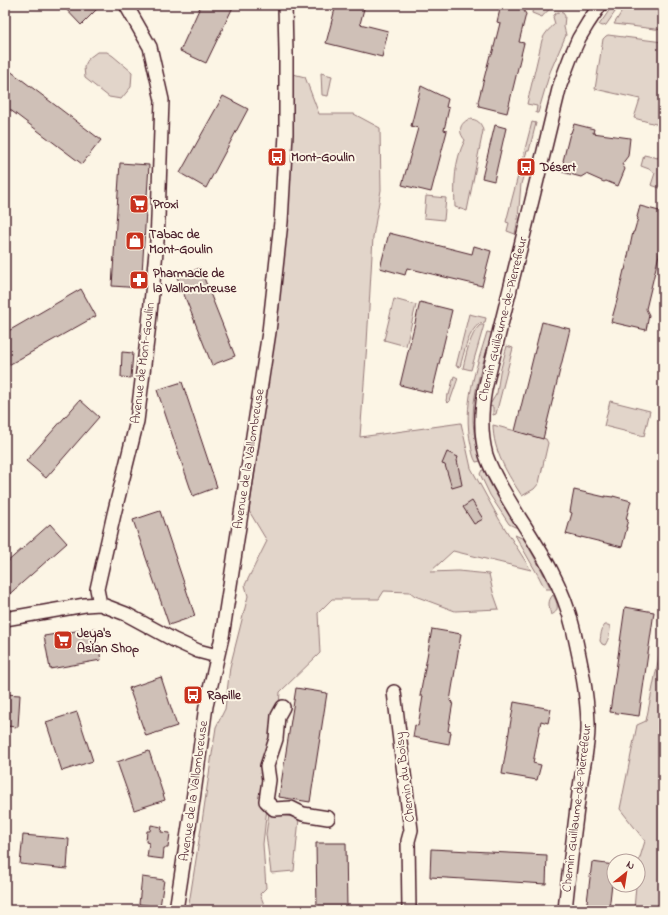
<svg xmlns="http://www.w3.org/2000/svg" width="668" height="915" font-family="'Indie Flower',sans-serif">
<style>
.green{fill:#e2d5ca;stroke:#967a7a}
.building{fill:#cfc0b7;stroke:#4a1f2b}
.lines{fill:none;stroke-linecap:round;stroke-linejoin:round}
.minor-casing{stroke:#4a1f2b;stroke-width:16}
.minor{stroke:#fcf5e5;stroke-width:13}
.labels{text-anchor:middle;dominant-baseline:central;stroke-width:4;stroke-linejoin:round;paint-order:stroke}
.poi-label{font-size:13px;font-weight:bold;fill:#4a1f2b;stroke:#fcf5e5;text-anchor:start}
.street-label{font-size:13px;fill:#4a1f2b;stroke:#fcf5e5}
</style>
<rect width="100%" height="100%" fill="#fcf5e5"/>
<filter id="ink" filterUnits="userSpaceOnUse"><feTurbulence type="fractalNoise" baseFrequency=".025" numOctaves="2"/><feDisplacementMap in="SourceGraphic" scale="8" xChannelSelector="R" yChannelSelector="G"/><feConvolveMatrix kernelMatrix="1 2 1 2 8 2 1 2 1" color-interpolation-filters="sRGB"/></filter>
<g filter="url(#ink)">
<path class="green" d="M533,5H564C562,6 560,6 557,7C551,7 546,12 542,17L532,13Z
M613,5H621L615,12L606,25L603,26L599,25Z
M626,5H663V30L614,24Z
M558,12L563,13L565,16L564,27L566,35L550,72L538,113H536L537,106L527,104L542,40C545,33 549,29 555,24L553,17L555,14Z
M608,35L663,42V126L634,118L640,99L595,89L603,39L606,36Z
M97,52H107L113,56L132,72L131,87L121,99L109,97L85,78L84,67L89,58Z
M321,73L332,76L328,96L322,95Z
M293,74L305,77L319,114H354L380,128L381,190L373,237L367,343L360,437L461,423L471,468L499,519L531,570L453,551L430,572L458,571L489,574L493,592L499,609L455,611L415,596L410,592L384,591L379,599H332L318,613L320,653L280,692L279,708L272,747L260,773L269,789L263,844L266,888L260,894L266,910H188L203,815L216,727L225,709L230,667L248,596L245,585L267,541L249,511L279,308L283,196Z
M469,119C477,119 482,123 483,131L467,211L455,207C454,184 454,161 465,140C458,132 459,124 469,119Z
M532,122L536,123L529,151H527L522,166L523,177L521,184L518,219L515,234L507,231L509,223L506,222Z
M663,150V189L651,185L655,173L649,169L641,166L644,155L658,158Z
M426,196L446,198L444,220L424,218Z
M394,299L416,305L406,346L384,340Z
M469,314L486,318L485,322L480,323C468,331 464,353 460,367L456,366Z
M480,325H484L471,370L463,368C466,355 470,334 480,325Z
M487,332L492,333C484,361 473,389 473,418C473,433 477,448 481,461L476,462C473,457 472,451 471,445C462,405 476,369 487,332Z
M507,346L513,348L496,414L493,415V407L489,406L497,393L500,372Z
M454,376L458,378L450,401L448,403L446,401L447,395H449Z
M610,401L650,411L644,436L604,426Z
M493,425L546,439L548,443L539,483L534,489L522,496C508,475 493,451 493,425Z
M482,470H484C492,490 505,508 517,527H515L509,524L490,495L480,474Z
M515,535L524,539L542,571L551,589H546L544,587L539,577Z
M553,595C557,602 561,611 551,615C549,607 547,601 553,595Z
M605,625H608L610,626C610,633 609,639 605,645L602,644L600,641C601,635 601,629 605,625Z
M663,637V910H634L636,885H638V864L645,841L620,809L637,725L646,721Z
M269,813L299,818L294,871L271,873L266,834Z"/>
<path class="building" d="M62,5H101L81,25Z
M201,5H234L206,63L180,51Z
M336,5H365L360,24L388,31L382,57L326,43Z
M501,5H520L526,14L519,42L524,43L507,113L479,106L478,102L490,55H492L500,23L497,22Z
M5,67L101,140L82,164L5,106Z
M421,86L448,99L446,107L449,108L444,130L447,131L431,192L402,185L418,128L411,126Z
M223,96L248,109L206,188L180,173Z
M574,124L594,129L593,133L630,138L628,156L622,164L625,169L618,186L606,181L604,182L586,174L581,177L562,172L564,162L563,161L570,133H571Z
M495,125L506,128L494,181L482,178Z
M120,163L149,165L141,288L112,286Z
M640,206L663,212V238L646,309L649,315L646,330L611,322L618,297V296L624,270H625L633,232H634L638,218L637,217Z
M389,233L472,254L474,246L491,251L482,286L407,268L405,275L380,268Z
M200,268L235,356L212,365L177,277Z
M81,289L96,316L5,367V333Z
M420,302L452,310L432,393L400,385Z
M542,322L570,329L543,439L515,431Z
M122,352L133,353L131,378L121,377Z
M182,382L217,487L193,496L157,390Z
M80,400L99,417L46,478L26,461Z
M447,452L458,457L457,460L462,485L452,488L445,465L442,464Z
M574,490L605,497V496L613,497V496L631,501L626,519L628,520L626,527H627L622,547L581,537V538L566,534L572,513L570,512L571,506Z
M472,501L483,519L474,524L463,507Z
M160,511L195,616L169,625L133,520Z
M50,524L67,543L5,598V564Z
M625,607L654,612L639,716L610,712Z
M95,628L101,660L50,669L44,636Z
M432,629L461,634L450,701L453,702L448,731L451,732L449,744L413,737L415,725L418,726L423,696H420Z
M161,677L177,726L146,736L129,688Z
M296,688L327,693L310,802L279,797Z
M5,694L20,695L18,727L5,726Z
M514,702L551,709L548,723L541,721L533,763L541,765L537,780L502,774Z
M77,712L93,761L62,771L46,722Z
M149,751L165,800L134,810L117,762Z
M151,825L162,827L161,832L170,833L168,848H164L163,859L147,857L149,843L146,842L147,831H150Z
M23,835L69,839L67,869L20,864Z
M316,843H346L347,910H317Z
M431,849L547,855L546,884L430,877Z
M592,862L614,865L609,910H586Z
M142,877L164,880L160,907L139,904Z"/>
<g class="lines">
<defs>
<path id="minor" d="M100,604L97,589L114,514L137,421L149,324L157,241L158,218L162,100L150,47L126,5
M5,619L85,605L100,604L126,614L174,640L198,651L217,656
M394,692L411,830L408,841L409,910
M283,707L278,716L276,739L267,766L269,780L266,801L274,809L291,808L303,814L328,818
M176,910L193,800L206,706L222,637L269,332L281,222L286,134V53L285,5
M565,910C569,871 574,832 579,793C582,771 589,745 588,723C587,691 580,659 573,628C563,585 540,550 517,514C506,495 493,476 486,455C480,433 481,411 485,389L526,225L560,85L571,56L579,38L588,23L600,5"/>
</defs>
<use href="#minor" class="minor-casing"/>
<use href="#minor" class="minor"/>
</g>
</g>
<defs>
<symbol id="bus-square" viewBox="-11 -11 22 22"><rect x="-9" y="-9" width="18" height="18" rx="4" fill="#c8321e" stroke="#fcf5e5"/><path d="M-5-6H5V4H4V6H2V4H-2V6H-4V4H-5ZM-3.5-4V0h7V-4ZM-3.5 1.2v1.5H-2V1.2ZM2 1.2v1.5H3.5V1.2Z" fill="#fff"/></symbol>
<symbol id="supermarket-square" viewBox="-11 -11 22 22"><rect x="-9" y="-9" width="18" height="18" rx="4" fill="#c8321e" stroke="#fcf5e5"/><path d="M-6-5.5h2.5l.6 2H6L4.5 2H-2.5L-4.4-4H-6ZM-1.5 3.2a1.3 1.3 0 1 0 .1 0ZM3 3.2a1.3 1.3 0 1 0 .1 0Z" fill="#fff"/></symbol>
<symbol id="shop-square" viewBox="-11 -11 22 22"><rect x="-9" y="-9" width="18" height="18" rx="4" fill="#c8321e" stroke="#fcf5e5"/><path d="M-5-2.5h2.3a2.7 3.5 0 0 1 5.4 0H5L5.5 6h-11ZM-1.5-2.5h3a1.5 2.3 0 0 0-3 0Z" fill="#fff"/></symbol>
<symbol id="pharmacy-square" viewBox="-11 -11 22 22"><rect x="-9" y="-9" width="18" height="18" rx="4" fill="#c8321e" stroke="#fcf5e5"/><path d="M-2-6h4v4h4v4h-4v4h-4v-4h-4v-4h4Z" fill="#fff"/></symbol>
</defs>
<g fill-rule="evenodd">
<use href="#bus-square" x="266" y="146" width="22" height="22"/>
<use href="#bus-square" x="515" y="156" width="22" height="22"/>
<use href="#supermarket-square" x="128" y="193" width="22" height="22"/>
<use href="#shop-square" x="124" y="230" width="22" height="22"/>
<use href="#pharmacy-square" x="128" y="269" width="22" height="22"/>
<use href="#supermarket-square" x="52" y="629" width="22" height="22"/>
<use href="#bus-square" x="182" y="684" width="22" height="22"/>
</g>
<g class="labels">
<g class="poi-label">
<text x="291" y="157">Mont-Goulin</text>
<text x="540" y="167">Désert</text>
<text x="153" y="204">Proxi</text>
<text x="149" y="234">Tabac de<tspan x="149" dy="15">Mont-Goulin</tspan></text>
<text x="153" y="273">Pharmacie de<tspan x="153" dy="15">la Vallombreuse</tspan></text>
<text x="77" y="633">Jeya's<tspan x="77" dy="15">Asian Shop</tspan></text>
<text x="207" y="695">Rapille</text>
</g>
<g class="street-label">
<text transform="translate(503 319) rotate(-76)">Chemin Guillaume-de-Pierrefleur</text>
<text transform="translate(143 363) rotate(-83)">Avenue de Mont-Goulin</text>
<text transform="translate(249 459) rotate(-81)">Avenue de la Vallombreuse</text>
<text transform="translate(405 777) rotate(-97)">Chemin du Boisy</text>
<text transform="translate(194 791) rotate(-82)">Avenue de la Vallombreuse</text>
<text transform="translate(577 808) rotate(-83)">Chemin Guillaume-de-Pierrefleur</text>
</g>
</g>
<rect width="668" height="915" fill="none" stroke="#fcf5e5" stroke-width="20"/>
<rect x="10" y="10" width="648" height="895" fill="none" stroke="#4a1f2b" stroke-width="1.5" filter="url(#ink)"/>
<g transform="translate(626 873) rotate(30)"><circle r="19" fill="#fcf5e5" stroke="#b59f9b"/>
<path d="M0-3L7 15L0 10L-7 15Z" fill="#c8321e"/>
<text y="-6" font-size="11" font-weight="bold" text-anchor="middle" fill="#4a1f2b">N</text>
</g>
</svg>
